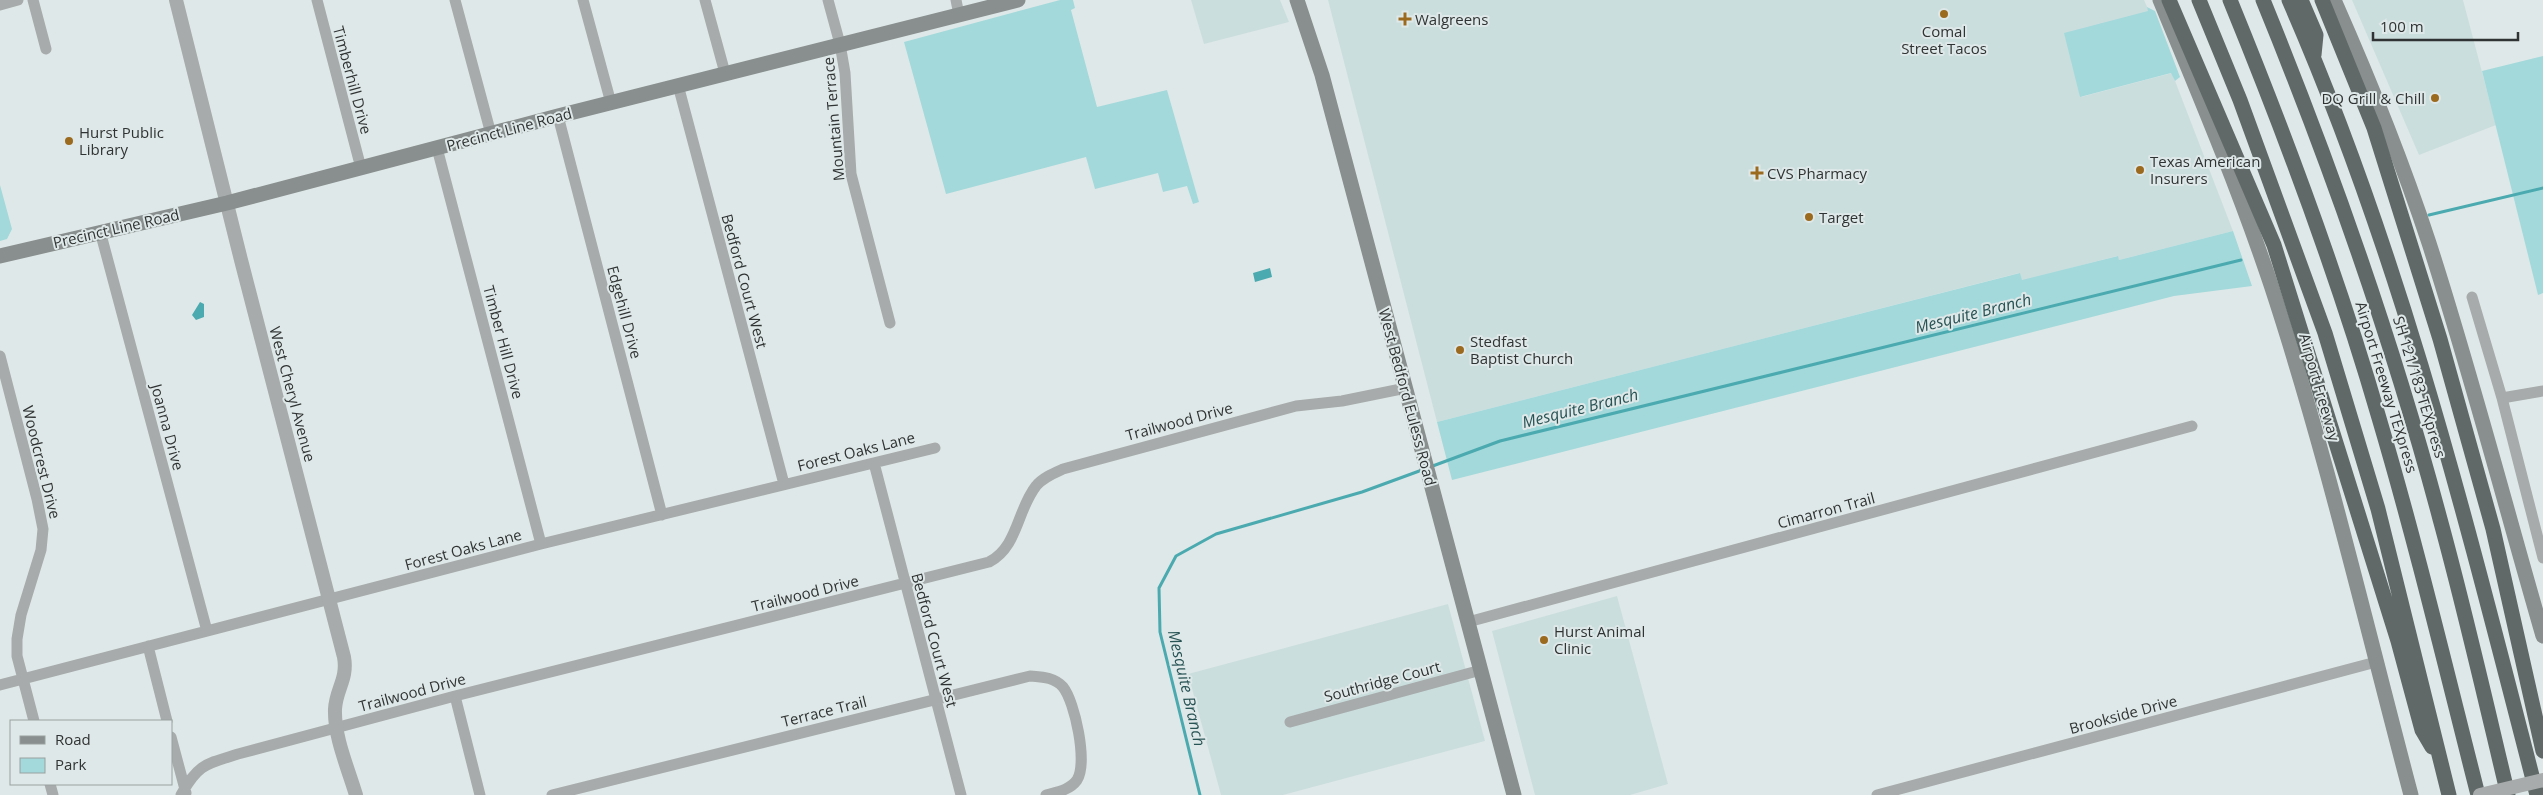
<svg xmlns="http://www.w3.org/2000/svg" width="2543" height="795" font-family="'Open Sans',sans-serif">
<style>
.built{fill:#cbdede}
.green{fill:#a3d9db}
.water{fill:#4aaaaf}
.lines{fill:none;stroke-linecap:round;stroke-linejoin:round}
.stream{stroke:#4aaaaf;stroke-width:3}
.minor{stroke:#a7abab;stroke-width:11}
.tertiary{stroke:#a7abab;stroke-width:14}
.secondary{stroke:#898e8e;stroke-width:15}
.motorway{stroke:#606868;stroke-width:15}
.tertiary-bridge{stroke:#a7abab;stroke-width:14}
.poi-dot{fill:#9b6a1e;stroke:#dfe8e8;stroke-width:2}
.labels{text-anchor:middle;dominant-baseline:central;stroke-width:4;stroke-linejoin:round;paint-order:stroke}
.poi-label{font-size:15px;fill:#303333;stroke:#dfe8e8;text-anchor:start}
.street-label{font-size:15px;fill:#303333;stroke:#dfe8e8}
.water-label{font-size:16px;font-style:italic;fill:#285355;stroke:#dfe8e8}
</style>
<rect width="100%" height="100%" fill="#dfe8e8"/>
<path class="built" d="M1191,0H1280L1289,22L1204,44Z
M1328,0H2144L2149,11L2081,97L2172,73L2233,231L2119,260L2117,256L2022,281L2019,273L1437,422Z
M2352,0H2463L2496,125L2419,155Z
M1617,596L1668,784L1630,795H1535L1492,631Z
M1448,604L1485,741L1283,795H1221L1188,674Z"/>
<path class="green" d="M1060,0H1073L1075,8L1071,10L1097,107L1167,90L1199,202L1193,204L1187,186L1163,192L1158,173L1095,189L1086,157L946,194L904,42Z
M2147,7L2155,11L2180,77L2175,81L2171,73L2080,97L2064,33L2148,11Z
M2543,56V293L2538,295L2482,71Z
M0,185L12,229L7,239L0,241Z
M2233,231L2252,286L2174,296L1452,480L1437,422L2020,273L2022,280L2118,256L2119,260Z"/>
<path class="water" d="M1270,268L1272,277L1255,282L1253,273Z
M200,302L204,304V317L196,320L192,315Z"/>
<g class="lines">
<path class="stream" d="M2429,215L2543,188
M1430,467L1500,441L2241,260
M1200,795L1160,632L1159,588L1176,556L1216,534L1362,492L1422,470"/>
<path class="minor" d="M33,0L46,49
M317,0L361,168
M455,0L491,134
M583,0L611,103
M705,0L725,73
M828,0L840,44L845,73L851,174L890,323
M956,0L959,15
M0,5L18,0
M678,85L784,484
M558,116L662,515
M437,148L541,544
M100,231L207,631
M2472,297L2502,398L2543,558
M0,356L37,499L43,529L41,550L21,615L17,639V656L34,721
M2502,398L2543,391
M874,463L961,795
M1468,622L2192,426
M148,646L167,721
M0,685L541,544L935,448
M455,696L480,795
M1290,722L1481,670
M171,737L186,793
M50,784L53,795
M181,795C198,764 206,764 238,754L455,696L989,562C1018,547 1017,510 1036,486C1042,478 1054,473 1063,469L1296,406L1342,401L1406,388
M552,795L1030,676C1042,677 1054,677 1063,687C1075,702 1088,763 1077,780C1070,790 1057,792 1046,795
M1877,795L2376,662"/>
<path class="tertiary" d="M176,0L241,260L344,657C348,679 336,689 335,709C334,737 348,768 356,795"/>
<path class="secondary" d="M1297,0L1322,75L1514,795
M2160,0C2199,94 2239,189 2271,285C2326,452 2366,625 2411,795
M2334,0C2369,79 2402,161 2429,243C2471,373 2505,505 2543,636
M0,256L227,203L558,116L1018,0"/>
<path class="motorway" d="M2169,0L2274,245L2398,641L2422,730L2432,747
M2199,0L2240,100L2325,333L2378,509L2449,795
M2230,0C2286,137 2338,276 2379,418C2416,543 2446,669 2478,795
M2263,0C2332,169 2393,342 2440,519C2465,610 2486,703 2508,795
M2289,0C2402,258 2467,524 2537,795
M2301,0L2316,35L2314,55
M2322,0L2374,128L2440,339L2493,529L2543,751"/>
<path class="tertiary-bridge" d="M2480,795L2543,780"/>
</g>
<g class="poi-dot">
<circle cx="1944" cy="14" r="5"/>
<path d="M1402.5 11.5h5v5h5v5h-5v5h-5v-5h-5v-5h5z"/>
<circle cx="2435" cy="98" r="5"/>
<circle cx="69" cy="141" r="5"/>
<circle cx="2140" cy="170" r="5"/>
<path d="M1754.5 165.5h5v5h5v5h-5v5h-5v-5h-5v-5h5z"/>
<circle cx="1809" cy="217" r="5"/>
<circle cx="1460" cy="350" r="5"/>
<circle cx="1544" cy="640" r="5"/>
</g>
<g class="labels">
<g class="poi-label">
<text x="1415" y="19">Walgreens</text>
<text x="1944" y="31" text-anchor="middle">Comal<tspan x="1944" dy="17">Street Tacos</tspan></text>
<text x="2425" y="98" text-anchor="end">DQ Grill &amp; Chill</text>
<text x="79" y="132">Hurst Public<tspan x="79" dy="17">Library</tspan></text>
<text x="2150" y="161">Texas American<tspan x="2150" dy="17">Insurers</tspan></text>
<text x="1767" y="173">CVS Pharmacy</text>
<text x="1819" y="217">Target</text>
<text x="1470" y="341">Stedfast<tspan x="1470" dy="17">Baptist Church</tspan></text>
<text x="1554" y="631">Hurst Animal<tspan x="1554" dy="17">Clinic</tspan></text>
</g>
<g class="street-label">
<text transform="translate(353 80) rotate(75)">Timberhill Drive</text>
<text transform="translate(833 119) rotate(-95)">Mountain Terrace</text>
<text transform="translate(509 129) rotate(-15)">Precinct Line Road</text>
<text transform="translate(116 228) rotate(-13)">Precinct Line Road</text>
<text transform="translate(745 281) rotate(75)">Bedford Court West</text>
<text transform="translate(625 312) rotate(75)">Edgehill Drive</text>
<text transform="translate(504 342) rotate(75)">Timber Hill Drive</text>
<text transform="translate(2320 387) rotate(74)">Airport Freeway</text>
<text transform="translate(2387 387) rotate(73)">Airport Freeway TEXpress</text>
<text transform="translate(2420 387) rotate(73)">SH 121/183 TEXpress</text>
<text transform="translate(293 394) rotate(75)">West Cheryl Avenue</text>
<text transform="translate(1408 397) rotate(75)">West Bedford Euless Road</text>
<text transform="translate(1179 421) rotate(-15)">Trailwood Drive</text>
<text transform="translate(168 427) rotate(75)">Joanna Drive</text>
<text transform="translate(856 451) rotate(-14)">Forest Oaks Lane</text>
<text transform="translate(42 462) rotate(76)">Woodcrest Drive</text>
<text transform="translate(1826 510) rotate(-15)">Cimarron Trail</text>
<text transform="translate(463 549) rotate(-15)">Forest Oaks Lane</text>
<text transform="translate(805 593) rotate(-14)">Trailwood Drive</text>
<text transform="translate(935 640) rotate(75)">Bedford Court West</text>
<text transform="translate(1382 681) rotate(-15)">Southridge Court</text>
<text transform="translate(412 692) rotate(-15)">Trailwood Drive</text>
<text transform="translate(824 711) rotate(-14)">Terrace Trail</text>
<text transform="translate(2123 714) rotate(-15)">Brookside Drive</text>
</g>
<g class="water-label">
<text transform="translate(1973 313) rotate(-14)">Mesquite Branch</text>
<text transform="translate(1580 408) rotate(-14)">Mesquite Branch</text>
<text transform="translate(1187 688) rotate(77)">Mesquite Branch</text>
</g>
</g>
<rect x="10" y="720" width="162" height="65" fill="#dfe8e8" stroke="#99a0a0"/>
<rect x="20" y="736" width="25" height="8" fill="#898e8e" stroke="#99a0a0"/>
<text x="55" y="745" font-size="15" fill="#303333">Road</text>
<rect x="20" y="758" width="25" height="15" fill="#a3d9db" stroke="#99a0a0"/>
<text x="55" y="770" font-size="15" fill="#303333">Park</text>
<path d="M2373 32v8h145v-8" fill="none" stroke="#303333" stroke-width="2.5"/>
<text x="2380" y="32" font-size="15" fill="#303333" stroke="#dfe8e8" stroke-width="4" paint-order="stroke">100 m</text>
</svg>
